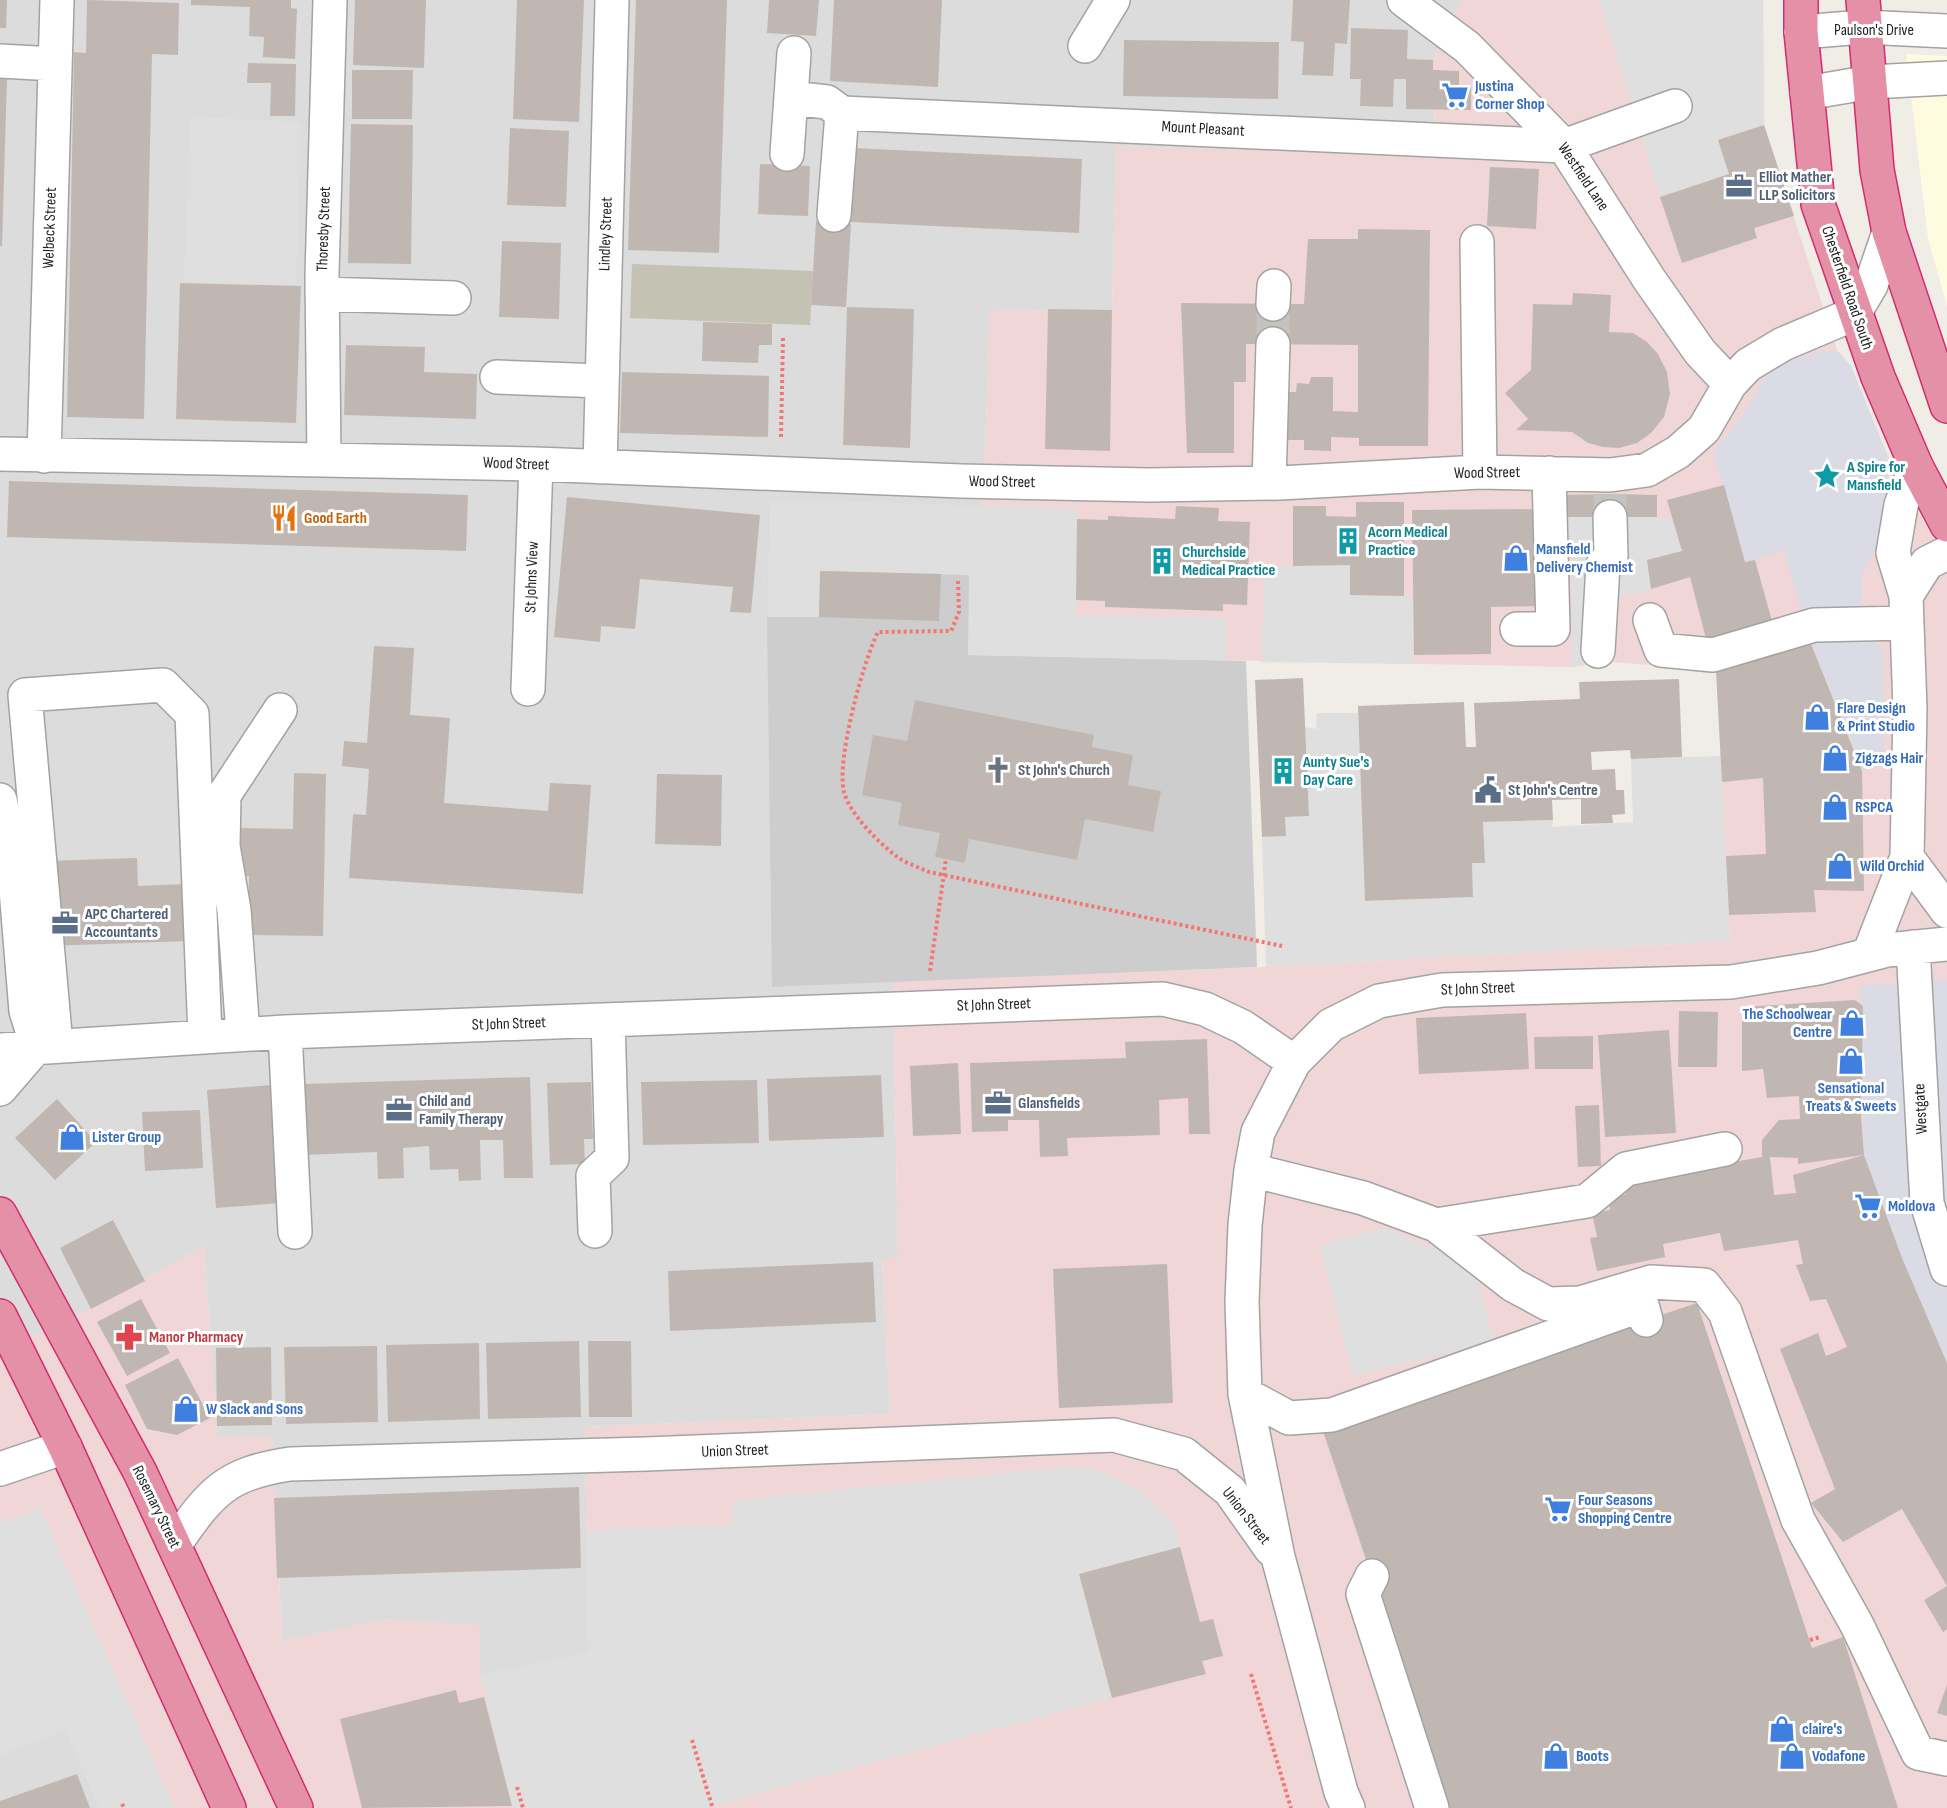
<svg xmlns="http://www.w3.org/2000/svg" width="1947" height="1808" font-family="'Sofia Sans Condensed',sans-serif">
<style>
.residential{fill:#dddcdc}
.commercial{fill:#f0d6d7}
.education{fill:#fefbe1}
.religious{fill:#cdcdcd}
.construction{fill:#c4c2b2}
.parking{fill:#dfdfdf}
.plaza{fill:#dadbe5}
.building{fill:#c0b7b2;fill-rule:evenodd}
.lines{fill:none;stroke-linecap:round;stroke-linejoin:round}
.minor-tunnel{stroke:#c6c3be;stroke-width:33;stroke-dasharray:33 16;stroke-linecap:butt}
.minor-casing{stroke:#a3a3a3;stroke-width:36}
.highway-casing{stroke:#d42c73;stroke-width:36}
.path{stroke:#f47572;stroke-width:4;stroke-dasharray:3 3;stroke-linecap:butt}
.minor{stroke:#fff;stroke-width:33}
.highway{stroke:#e491a7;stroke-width:33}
.labels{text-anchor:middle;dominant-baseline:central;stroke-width:6;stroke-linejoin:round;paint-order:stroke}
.street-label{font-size:16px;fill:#1f1f1f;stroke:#fff}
.shop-label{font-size:16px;font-weight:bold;fill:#366cbe;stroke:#fff;text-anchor:start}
.service-label{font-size:16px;font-weight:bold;fill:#4e5e75;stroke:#fff;text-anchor:start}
.culture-label{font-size:16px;font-weight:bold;fill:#0d838f;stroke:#fff;text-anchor:start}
.food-label{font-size:16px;font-weight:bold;fill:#c56008;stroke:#fff;text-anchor:start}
.worship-label{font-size:16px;font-weight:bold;fill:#5b616d;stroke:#fff;text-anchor:start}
.health-label{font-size:16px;font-weight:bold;fill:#be3a42;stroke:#fff;text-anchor:start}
</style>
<rect width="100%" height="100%" fill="#f0ece6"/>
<path class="residential" d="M0,0H1462L1435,54L1434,155L1116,146L1112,310L990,311L983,507L769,500L773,987L893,981L898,1257L882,1260L890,1414L585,1427L588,1653L480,1675V1626L388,1619L282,1641L273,1437L217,1436L204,1246L91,1309L0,1350Z
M66,1729L99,1808H0V1755Z"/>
<path class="commercial" d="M1462,0H1763L1764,125L1837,350L1851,366L1887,454L1947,564V1808H99L66,1730L0,1755V1350L91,1309L204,1246L217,1436L273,1437L282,1641L388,1619L480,1625L481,1675L588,1652L585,1427L890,1414L882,1259L898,1257L893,981L1266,967L1730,941L1716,670L1612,662L1571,667L968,655L983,507L990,311L1112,310L1116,146L1434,155L1435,54Z"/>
<path class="education" d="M1906,54L1947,56V306L1928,239Z"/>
<path class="religious" d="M769,499L969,575V655L1246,661L1257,967L772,987L767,617Z"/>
<path class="construction" d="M632,264L813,271L810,325L630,318Z"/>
<path class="parking" d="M1599,0H1763L1764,125L1718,140L1729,174L1660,197Z
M190,117L301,122L296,286L184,282Z
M769,499L1077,509L1076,615L1227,618L1226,660L968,655L969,575L821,571L819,617H767Z
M1561,517H1672L1682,551L1647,560L1651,589L1610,599L1612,662L1571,667L1572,542L1562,540Z
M1350,565V595L1413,596V664L1262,662L1265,566Z
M1317,713H1358L1366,901L1473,897L1472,863H1485L1483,822L1553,820L1552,827L1633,822L1631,759L1721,756L1730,941L1266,967L1262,837L1286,836L1285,817L1309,816L1305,727L1316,729Z
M1386,1228L1435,1249L1477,1277L1494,1342L1353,1376L1320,1245Z
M1068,1467L1096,1469L1144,1492L1174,1524L1180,1547L1079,1574L1112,1698L704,1808H512L480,1675L588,1653L585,1530L733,1525V1501Z
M40,1508L175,1808H99L66,1730L0,1755V1523Z"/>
<path class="plaza" d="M1821,351H1837L1851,366L1887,454V495L1879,542L1862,575V630L1883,650L1884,765L1862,771L1808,634L1784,550L1745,562L1713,452L1741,418L1771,368Z
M1947,980V1363L1902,1258L1864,1155L1860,986Z"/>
<path class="building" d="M0,0H7L6,28H0Z
M87,0L179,3L178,55L152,54L144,419L67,417L74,52L86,53Z
M191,0H291V8L297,9L295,59L263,57L264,37L249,36L250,7L191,5Z
M355,0H426L424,68L353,65Z
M517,0H584L579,122L513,119Z
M636,0H727L719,253L628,250Z
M769,0H819L816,36L767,33Z
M834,0H942L938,87L830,81Z
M1293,0H1350L1347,44L1335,43L1333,76L1302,75L1304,42L1291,41Z
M1351,28L1408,30L1407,59L1433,60V70L1459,71V85H1471V110L1406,109V79H1394L1393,107L1360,106L1361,79H1350Z
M1124,40L1279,42L1278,99L1123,96Z
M248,63L296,64L295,116H270L271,83H247Z
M352,70H413L412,119H352Z
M0,77H7L2,246H0Z
M351,124L413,125L411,264L348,263Z
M1764,125L1794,216L1754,228L1757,238L1682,263L1660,197L1729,174L1718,140Z
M510,128L569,131L566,207L507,205Z
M854,148L1082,159L1079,233L851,222Z
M760,164L810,166L808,216L758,214Z
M1490,167L1539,169L1536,229L1487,226Z
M816,221L851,224L846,307L811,305Z
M1358,229L1430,230L1428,446H1359V438L1331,437V451L1304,450V440H1282L1283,392H1296L1297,383L1309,384L1311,377H1333V411L1358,412V345L1246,344V382H1234V453H1187L1181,303L1304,304L1308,239H1358Z
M502,241L561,243L559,319L499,317Z
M180,283L301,286L296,423L176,419Z
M1573,293L1611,295L1609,332L1633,333L1647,342L1658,354L1667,372L1670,394L1664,417L1651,433L1637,443L1619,448L1603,447L1588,443L1572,432L1516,430L1528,419L1505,393L1531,370L1533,304L1572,305Z
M847,307L914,309L910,448L843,445Z
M1048,309L1112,310L1110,451L1045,449Z
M703,322L772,324V345H759L758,363L702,361Z
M346,345L425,347L424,372L477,374L476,419L344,415Z
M622,372L769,376L768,437L620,433Z
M9,481L468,495L466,551L7,537Z
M1724,485L1745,562L1755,560L1774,628L1708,646L1690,577L1651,589L1647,560L1682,551L1667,500Z
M1610,494L1657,495V517H1561V495Z
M567,497L760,515L751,613L730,612L733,587L640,579L635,629L601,626L600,642L554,637Z
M1356,502H1404V596L1350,595V565L1293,566V506H1326V516L1356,517Z
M1176,506L1219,508L1218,521L1250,522L1247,605L1223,604V611L1105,607V601L1076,600L1077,519L1108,520V516L1175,519Z
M1541,509L1543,606L1491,607V654L1414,655L1412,510Z
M820,571L941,574L939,621L819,617Z
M1807,634L1862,771L1864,891L1814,890L1816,912L1729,915L1726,856L1766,854L1763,778L1722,782L1716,670Z
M374,646L414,648L410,715L450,718L444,803L548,811L550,783L591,785L583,894L349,878L353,814L366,815L369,769L342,766L344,741L367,743Z
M1303,678L1309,816L1285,817L1286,836L1262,837L1255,680Z
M1679,679L1682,757L1631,759L1630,750L1591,752L1592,770L1615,769L1616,790H1624L1625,814L1612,815L1613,823L1581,824V799L1552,800L1553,820L1483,822L1485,863H1472L1473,897L1365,901L1358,706L1464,702L1466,747H1476L1474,703L1580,699L1579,682Z
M915,700L1094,735L1092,747L1133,755L1128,785L1161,791L1153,832L1085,819L1077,860L969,839L965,863L935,857L940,833L898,825L902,803L862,795L873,735L907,741Z
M294,773L326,774L323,936L248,935L249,876L234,875V828L293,829Z
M657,774L722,775L721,846L655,844Z
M137,858L138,886L185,884L187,941L48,946L44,861Z
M1855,1000L1863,1006L1861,1117L1864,1155L1902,1258L1947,1363V1586L1902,1509L1843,1542L1811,1503L1835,1489L1780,1349L1818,1333L1826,1356L1847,1347L1826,1299L1810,1301L1796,1265L1803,1264L1798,1240L1724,1251L1720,1233L1663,1244L1665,1257L1597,1271L1590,1238L1597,1237L1592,1213L1610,1210L1608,1198L1626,1194L1623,1181L1762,1157V1140L1779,1120L1800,1119L1799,1096L1767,1098L1763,1069L1742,1071V1007ZM1864,1155L1793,1175L1796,1193L1774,1195L1770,1157L1798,1158V1164Z
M1679,1011L1718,1012L1717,1067H1678Z
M1526,1013L1529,1069L1419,1074L1416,1018Z
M1669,1030L1676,1133L1605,1137L1598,1035Z
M1593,1036V1069H1535L1534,1037Z
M1207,1039L1210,1134H1189L1188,1098L1159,1100L1160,1135L1067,1138L1068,1156L1040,1157L1039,1120H1008V1131L972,1132L970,1063L1126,1058L1125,1042Z
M958,1063L961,1134L913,1136L910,1066Z
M881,1075L884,1137L769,1141L767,1079Z
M530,1077L533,1178H504L503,1140H480L481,1180L459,1181L458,1169L430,1170L429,1146L403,1148L404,1178L378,1179L377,1152L304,1155L302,1084Z
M757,1080L759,1143L643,1145L641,1082Z
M591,1082L593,1139H584L585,1164L550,1165L547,1083Z
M272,1085L281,1203L216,1208L207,1090Z
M57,1099L96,1142L55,1180L15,1138Z
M1599,1105L1601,1166L1578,1167L1575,1106Z
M200,1110L203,1168L145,1171L142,1112Z
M113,1220L145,1281L91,1309L60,1248Z
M873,1262L876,1322L670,1331L668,1271Z
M1167,1264L1173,1403L1059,1408L1053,1269Z
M141,1299L170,1353L127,1376L97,1322Z
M1697,1303L1812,1648L1843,1637L1898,1808H1449L1322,1428Z
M579,1341L581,1417L488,1419L486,1343Z
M588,1341H631L632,1417H589Z
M479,1343L480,1419L388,1422L386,1345Z
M377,1346L378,1422L286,1424L284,1347Z
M271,1347L272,1425L217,1426L216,1348Z
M178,1358L210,1418L177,1435L147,1429L125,1385Z
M579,1487L581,1568L277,1578L274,1498Z
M1180,1547L1200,1622L1213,1619L1223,1656L1202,1661L1206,1674L1112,1698L1079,1574Z
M1947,1586V1629L1943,1632L1924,1600Z
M1947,1685V1716L1937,1713Z
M456,1690L459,1703L484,1697L512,1806L362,1808L340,1719Z
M77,1774L90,1808H0V1801Z"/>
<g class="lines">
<path class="minor-tunnel" d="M1273,344V304
M1610,517V494"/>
<defs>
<path id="minor" d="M1404,0L1467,47L1564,146L1649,279L1700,352L1730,384
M1801,32L1863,27L1947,31
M1085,46L1113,0
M0,61L54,64
M1807,93L1871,82L1947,78
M791,98L827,102L842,113
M842,113L1564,146L1675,106
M787,154L794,53
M834,215L842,113
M1477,242L1480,472
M322,294L454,298
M1273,304L1274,286
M497,377L601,381
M0,454L536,464L961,481L1149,485L1280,483L1480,472L1610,475L1647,470L1678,452L1704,429L1730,384L1748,365L1783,344L1854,314L1871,285L1889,232
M44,456L57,0
M324,459L322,274L330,0
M600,467L612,0
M1269,483L1273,344
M1906,596L1927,563L1947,553
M1650,620L1661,650L1713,655L1814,625L1906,623
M1517,629H1553L1549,473
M1598,651L1603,565L1611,556L1610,517
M528,689L536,464
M0,800L14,865L26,1011L37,1046
M1907,857L1947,911
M1913,947L1927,1203L1947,1269
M1869,954L1907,857L1910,709L1906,596L1893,553L1901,505L1916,466
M285,1032L295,1232
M243,1034L234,910L223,846L224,795L280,710
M56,1045L25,695L163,685L192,714L205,1036
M0,1050L285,1032L1163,999L1205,1009L1243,1027L1294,1062
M0,1089L37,1046
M1251,1170L1363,1198L1436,1225L1513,1285L1548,1304L1580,1303L1651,1282L1704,1285L1725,1312L1798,1520L1857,1625L1918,1753L1947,1759
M1436,1225L1587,1201L1626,1169L1725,1149
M595,1231L593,1176L612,1158L608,1020
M1245,1394L1289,1418L1332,1415L1642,1305L1646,1320
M0,1469L65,1447
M175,1544C211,1492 225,1474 290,1464L646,1454L1114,1435L1184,1454L1230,1491L1271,1549
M1372,1576L1363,1594L1432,1808
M1348,1808L1341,1792L1278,1557L1245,1394L1242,1302L1245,1225L1251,1170L1258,1132L1294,1062L1331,1025L1379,1001L1442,990L1731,982L1818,968L1887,950L1947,944"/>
<path id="highway" d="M1801,0V32L1818,204L1878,377L1916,466L1947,525
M1863,0L1877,170L1889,232L1947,406
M0,1214L140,1472L296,1808
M0,1316L65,1447L229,1808"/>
</defs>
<use href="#minor" class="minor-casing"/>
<use href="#highway" class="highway-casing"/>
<path class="path" d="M781,437L783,337
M958,581L959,612L951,631L878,632C863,662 836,760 844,792C849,813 879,843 896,856C905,863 918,867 929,872L1282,946
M930,971L946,859
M1810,1640L1820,1637
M1251,1674L1291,1808
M692,1740L712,1806
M517,1787L523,1808
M122,1804L124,1808"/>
<use href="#minor" class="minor"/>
<use href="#highway" class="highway"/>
</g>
<defs>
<symbol id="supermarket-bare" viewBox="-9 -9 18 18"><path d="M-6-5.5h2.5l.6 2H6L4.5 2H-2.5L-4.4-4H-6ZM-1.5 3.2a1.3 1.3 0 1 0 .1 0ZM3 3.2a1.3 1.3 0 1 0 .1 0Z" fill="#3f7fe0" stroke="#fff" stroke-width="2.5" paint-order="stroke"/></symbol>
<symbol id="office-bare" viewBox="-9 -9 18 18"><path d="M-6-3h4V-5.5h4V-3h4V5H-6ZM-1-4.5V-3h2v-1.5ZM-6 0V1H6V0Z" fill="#5c6f8a" stroke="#fff" stroke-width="2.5" paint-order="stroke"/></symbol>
<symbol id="sight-bare" viewBox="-9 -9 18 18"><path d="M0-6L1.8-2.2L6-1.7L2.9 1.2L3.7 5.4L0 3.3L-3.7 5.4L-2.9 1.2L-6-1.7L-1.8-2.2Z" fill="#0f9aa8" stroke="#fff" stroke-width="2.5" paint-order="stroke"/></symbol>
<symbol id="restaurant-bare" viewBox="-9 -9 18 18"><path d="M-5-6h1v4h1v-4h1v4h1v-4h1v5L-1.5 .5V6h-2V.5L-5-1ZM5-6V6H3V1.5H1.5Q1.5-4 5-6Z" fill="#e8710a" stroke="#fff" stroke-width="2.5" paint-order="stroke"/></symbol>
<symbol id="building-bare" viewBox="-9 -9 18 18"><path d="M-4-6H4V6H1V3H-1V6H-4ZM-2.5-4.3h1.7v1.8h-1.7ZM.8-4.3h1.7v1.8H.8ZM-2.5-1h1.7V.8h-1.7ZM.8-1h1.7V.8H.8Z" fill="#0f9aa8" stroke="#fff" stroke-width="2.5" paint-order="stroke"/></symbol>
<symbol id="shop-bare" viewBox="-9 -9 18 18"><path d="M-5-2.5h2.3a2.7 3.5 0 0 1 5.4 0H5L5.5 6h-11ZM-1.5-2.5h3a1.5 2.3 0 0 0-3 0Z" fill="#3f7fe0" stroke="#fff" stroke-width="2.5" paint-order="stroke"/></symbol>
<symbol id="church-bare" viewBox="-9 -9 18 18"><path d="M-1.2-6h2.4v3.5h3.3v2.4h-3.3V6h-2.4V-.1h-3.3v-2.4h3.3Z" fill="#6b7280" stroke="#fff" stroke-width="2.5" paint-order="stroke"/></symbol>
<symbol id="civic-bare" viewBox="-9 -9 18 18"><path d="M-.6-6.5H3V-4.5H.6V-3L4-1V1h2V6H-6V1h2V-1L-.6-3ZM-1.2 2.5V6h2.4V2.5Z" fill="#5c6f8a" stroke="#fff" stroke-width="2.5" paint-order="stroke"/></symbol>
<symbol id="pharmacy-bare" viewBox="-9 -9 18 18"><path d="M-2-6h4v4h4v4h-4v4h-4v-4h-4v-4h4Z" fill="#e0444e" stroke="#fff" stroke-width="2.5" paint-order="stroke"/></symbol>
</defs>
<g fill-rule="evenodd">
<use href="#supermarket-bare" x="1436" y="76" width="38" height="38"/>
<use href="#office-bare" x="1720" y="167" width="38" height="38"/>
<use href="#sight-bare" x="1808" y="457" width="38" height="38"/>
<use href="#restaurant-bare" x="265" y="499" width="38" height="38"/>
<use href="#building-bare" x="1329" y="522" width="38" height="38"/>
<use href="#shop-bare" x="1497" y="539" width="38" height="38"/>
<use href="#building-bare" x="1143" y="542" width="38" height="38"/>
<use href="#shop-bare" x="1798" y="698" width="38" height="38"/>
<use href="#shop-bare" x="1816" y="739" width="38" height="38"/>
<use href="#church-bare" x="979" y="751" width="38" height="38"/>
<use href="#building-bare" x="1264" y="752" width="38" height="38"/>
<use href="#civic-bare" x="1469" y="771" width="38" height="38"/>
<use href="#shop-bare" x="1816" y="788" width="38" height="38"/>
<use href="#shop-bare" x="1821" y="847" width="38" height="38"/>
<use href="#office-bare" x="46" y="904" width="38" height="38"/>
<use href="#shop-bare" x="1833" y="1004" width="38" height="38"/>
<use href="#shop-bare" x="1832" y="1042" width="38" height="38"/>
<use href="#office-bare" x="979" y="1084" width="38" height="38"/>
<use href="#office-bare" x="380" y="1091" width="38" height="38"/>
<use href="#shop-bare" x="53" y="1118" width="38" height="38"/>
<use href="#supermarket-bare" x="1849" y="1187" width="38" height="38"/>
<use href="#pharmacy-bare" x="110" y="1318" width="38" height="38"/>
<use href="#shop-bare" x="167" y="1390" width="38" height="38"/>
<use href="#supermarket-bare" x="1539" y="1490" width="38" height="38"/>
<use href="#shop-bare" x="1763" y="1710" width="38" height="38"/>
<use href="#shop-bare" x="1537" y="1737" width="38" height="38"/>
<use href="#shop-bare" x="1773" y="1737" width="38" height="38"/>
</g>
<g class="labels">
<g class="street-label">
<text x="1874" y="30">Paulson's Drive</text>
<text transform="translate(1203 129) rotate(3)">Mount Pleasant</text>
<text transform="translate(1583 177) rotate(56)">Westfield Lane</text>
<text transform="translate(50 228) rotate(-88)">Welbeck Street</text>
<text transform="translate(324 229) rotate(-88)">Thoresby Street</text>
<text transform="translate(606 234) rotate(-88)">Lindley Street</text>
<text transform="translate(1847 288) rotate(71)">Chesterfield Road South</text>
<text transform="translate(516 464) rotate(2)">Wood Street</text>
<text transform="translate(1487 473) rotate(-1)">Wood Street</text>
<text transform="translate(1002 482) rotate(1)">Wood Street</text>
<text transform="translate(532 577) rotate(-88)">St Johns View</text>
<text transform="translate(1478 989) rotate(-2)">St John Street</text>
<text transform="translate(994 1005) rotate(-2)">St John Street</text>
<text transform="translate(509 1024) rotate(-2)">St John Street</text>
<text transform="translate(1921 1109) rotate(-93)">Westgate</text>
<text transform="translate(735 1451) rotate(-2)">Union Street</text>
<text transform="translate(156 1507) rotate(64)">Rosemary Street</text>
<text transform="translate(1246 1516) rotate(52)">Union Street</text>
</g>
<g class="shop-label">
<text x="1475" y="86">Justina<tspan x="1475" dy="18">Corner Shop</tspan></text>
<text x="1536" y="549">Mansfield<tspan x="1536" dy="18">Delivery Chemist</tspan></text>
<text x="1837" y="708">Flare Design<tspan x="1837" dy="18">&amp; Print Studio</tspan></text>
<text x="1855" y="758">Zigzags Hair</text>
<text x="1855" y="807">RSPCA</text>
<text x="1860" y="866">Wild Orchid</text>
<text x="1832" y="1014" text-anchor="end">The Schoolwear<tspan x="1832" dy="18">Centre</tspan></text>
<text x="1851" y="1088" text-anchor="middle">Sensational<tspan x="1851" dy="18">Treats &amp; Sweets</tspan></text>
<text x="92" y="1137">Lister Group</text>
<text x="1888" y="1206">Moldova</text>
<text x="206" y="1409">W Slack and Sons</text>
<text x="1578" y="1500">Four Seasons<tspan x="1578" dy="18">Shopping Centre</tspan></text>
<text x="1802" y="1729">claire's</text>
<text x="1576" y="1756">Boots</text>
<text x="1812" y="1756">Vodafone</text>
</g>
<g class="service-label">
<text x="1759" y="177">Elliot Mather<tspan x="1759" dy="18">LLP Solicitors</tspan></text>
<text x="1508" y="790">St John's Centre</text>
<text x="85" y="914">APC Chartered<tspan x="85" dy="18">Accountants</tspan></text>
<text x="419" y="1101">Child and<tspan x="419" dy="18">Family Therapy</tspan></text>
<text x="1018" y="1103">Glansfields</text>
</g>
<g class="culture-label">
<text x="1847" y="467">A Spire for<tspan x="1847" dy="18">Mansfield</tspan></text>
<text x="1368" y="532">Acorn Medical<tspan x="1368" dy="18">Practice</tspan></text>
<text x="1182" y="552">Churchside<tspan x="1182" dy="18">Medical Practice</tspan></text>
<text x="1303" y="762">Aunty Sue's<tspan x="1303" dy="18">Day Care</tspan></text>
</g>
<g class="food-label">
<text x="304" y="518">Good Earth</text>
</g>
<g class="worship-label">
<text x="1018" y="770">St John's Church</text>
</g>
<g class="health-label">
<text x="149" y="1337">Manor Pharmacy</text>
</g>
</g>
</svg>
